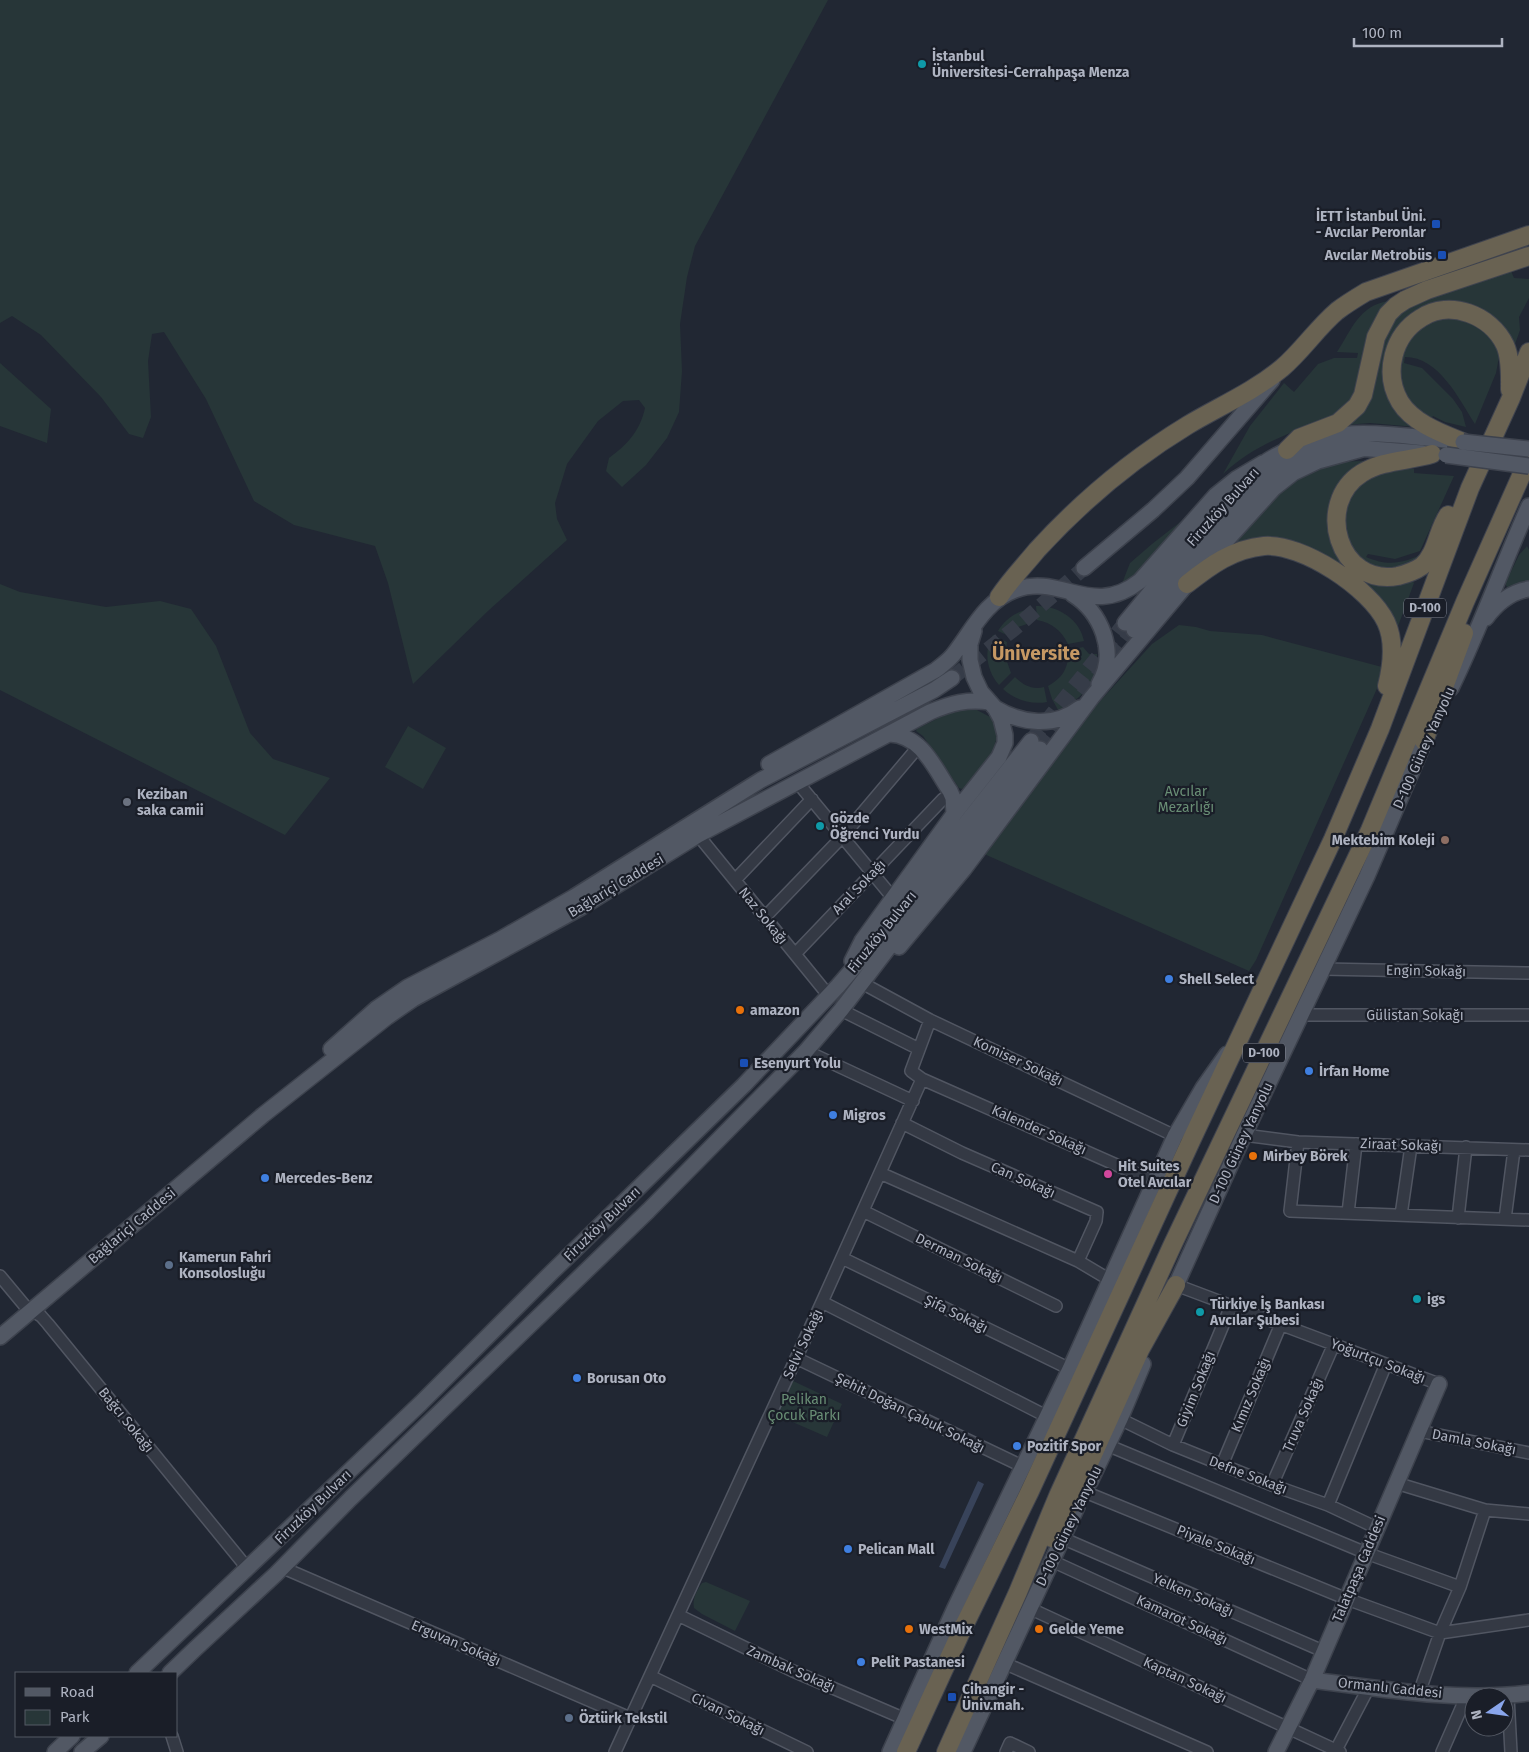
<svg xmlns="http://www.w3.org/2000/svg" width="1529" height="1752" font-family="'Fira Sans',sans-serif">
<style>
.green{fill:#273638}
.water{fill:#38435a}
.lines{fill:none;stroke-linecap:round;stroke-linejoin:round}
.major-tunnel{stroke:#363c48;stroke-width:15;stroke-dasharray:15 8;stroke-linecap:butt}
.minor-casing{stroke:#515662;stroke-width:14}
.major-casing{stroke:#3d424d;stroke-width:18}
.highway-casing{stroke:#3f434e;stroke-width:20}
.minor{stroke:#343944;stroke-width:11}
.major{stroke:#525864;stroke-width:15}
.highway{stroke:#696252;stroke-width:18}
.major-bridge-casing{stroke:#3d424d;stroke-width:18;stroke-linecap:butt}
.major-bridge{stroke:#525864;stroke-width:15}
.culture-dot{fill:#0f9aa8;stroke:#1a1e28;stroke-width:2}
.transit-dot{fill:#1a4fb4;stroke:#1a1e28;stroke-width:2}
.worship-dot{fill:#6b7280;stroke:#1a1e28;stroke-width:2}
.education-dot{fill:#8d6e63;stroke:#1a1e28;stroke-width:2}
.shop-dot{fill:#3f7fe0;stroke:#1a1e28;stroke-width:2}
.food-dot{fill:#e8710a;stroke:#1a1e28;stroke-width:2}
.hotel-dot{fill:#d1479c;stroke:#1a1e28;stroke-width:2}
.service-dot{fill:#5c6f8a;stroke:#1a1e28;stroke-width:2}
.labels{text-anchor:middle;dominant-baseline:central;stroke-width:4.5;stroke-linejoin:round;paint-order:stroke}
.shield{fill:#1a1e28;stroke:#828693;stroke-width:1}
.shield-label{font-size:12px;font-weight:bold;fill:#aeb3c1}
.poi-label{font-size:14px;font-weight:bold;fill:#aeb3c1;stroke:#1a1e28;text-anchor:start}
.street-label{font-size:14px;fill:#aeb3c1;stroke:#1a1e28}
.park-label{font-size:14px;fill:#698e75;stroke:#1a1e28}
.district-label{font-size:19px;font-weight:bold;fill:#c59864;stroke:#1a1e28}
</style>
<rect width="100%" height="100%" fill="#212733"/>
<path class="green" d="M0,0H828L695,246L687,277L680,324L682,371L679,412L667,438L646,465L622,487L606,471L609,458C627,445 640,431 645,408L639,400L623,401L598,421L567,464L555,503L557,519L567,540L489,610L413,684L388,583L375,546L294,525L254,501L206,399L164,332L152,334L148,361L151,417L143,438L129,434L101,397L41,335L12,316L0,323Z
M1510,269L1514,278L1529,279V298L1519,317L1520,330L1514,347C1492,312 1494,311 1452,304L1389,350L1416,427L1370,423L1346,425L1392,319L1414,302Z
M1388,301L1391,302L1364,376L1348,410C1303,429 1259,440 1223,474L1250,426L1284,383L1294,392L1318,364L1334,358H1357L1358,353L1337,352C1352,329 1359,306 1388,301Z
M1455,316L1472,323L1494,337L1503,355L1499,357L1496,373L1475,424C1459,399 1439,357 1405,357L1404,363L1422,368L1453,399L1462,412L1466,427L1445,422L1433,416L1430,420L1416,411L1402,387L1398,371L1401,353L1408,340L1428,322Z
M0,363L51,409L47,443L0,426Z
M1372,461L1329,520L1330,542L1339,558L1411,579L1414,583L1397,629L1329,560L1227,547C1259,510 1286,474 1337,463C1348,461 1360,461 1372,461Z
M1401,469H1414V473L1454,476L1420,551L1395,559L1368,554L1366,557C1389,567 1403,563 1425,553L1416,564L1381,571L1350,552L1342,513L1356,485L1386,471Z
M1184,519L1166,543L1128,584L1121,586L1130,563L1152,544Z
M1527,546L1529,550V582L1508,588L1505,584L1519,555Z
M0,584L20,592L106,607L160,601L191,609L216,646L250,733L273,759L330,778L285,835L0,690Z
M1036,606C1057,605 1080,619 1084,641L1068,644C1061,630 1052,623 1037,620Z
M1029,609L1030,623L1018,627L1009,636L998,631C1005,619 1016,612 1029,609Z
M1179,625L1196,627L1210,631L1262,635L1382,667L1379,684L1256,960L1249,971L982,853L1082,721L1152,644Z
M993,635L1007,642L1005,656L1011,673L999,685C987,671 983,651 993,635Z
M1083,647L1089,654H1097C1099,680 1081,701 1058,710L1052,699L1048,686C1063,678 1069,667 1068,651Z
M1015,677C1023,685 1032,690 1044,687L1047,702C1031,705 1015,700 1003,689Z
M963,708L975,709L992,718C1006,748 983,765 965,787L962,789L959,788L923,736L916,731L917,729L952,711Z
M408,726L446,748L423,789L385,767Z
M791,1380L842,1404L827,1437L774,1414Z
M706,1582L750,1601L735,1631L702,1614L694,1608C692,1599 697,1590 702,1583Z"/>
<path class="water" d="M978,1481L984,1484L945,1569L939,1567Z"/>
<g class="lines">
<path class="major-tunnel" d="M952,678L1014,629L1084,568
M1031,741L1125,623
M1040,749L1134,630"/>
<defs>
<path id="minor" d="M798,783L893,898
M698,835L829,996
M735,880L812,799
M765,917L842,837L919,746
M795,954L943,799
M1323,969L1529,973
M862,983L930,1020L1175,1136
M841,1010L919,1049
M1301,1015H1529
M930,1020L911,1071L922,1079L1155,1182
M806,1051L913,1101
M902,1123L962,1153L1097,1212L1096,1221L1078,1261
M1244,1135L1298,1142L1529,1150
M1298,1142L1290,1211L1529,1220
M880,1173L1078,1261L1110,1280
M863,1211L1056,1306
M1348,1213L1356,1144
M1401,1215L1411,1146
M1458,1218L1466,1147
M1505,1219L1514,1150
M842,1258L1070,1369
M0,1276L25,1306L41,1316L48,1324L248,1569
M1176,1285L1439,1384
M822,1302L1048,1417
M796,1358L1024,1467
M1120,1419L1173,1445L1272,1485L1328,1505L1377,1528
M1419,1431L1529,1453
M1107,1445L1366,1553L1460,1587
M1173,1445L1231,1306
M1222,1465L1281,1324
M1396,1483L1485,1510L1529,1514
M1272,1485L1334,1344
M1085,1492L1347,1599L1440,1633L1529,1620
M1328,1505L1386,1364
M1062,1538L1323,1651
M1052,1561L1312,1680
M283,1566L288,1570L630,1718
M1029,1608L1340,1752
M678,1615L793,1671L905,1719
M1004,1663L1207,1752
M650,1676L807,1752
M1419,1693L1440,1633L1460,1587L1485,1510
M1508,1696L1511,1752
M172,1736L177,1752
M1336,1750L1369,1687
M615,1752L822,1302L922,1079
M1006,1752L1010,1743L1029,1752
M1442,1752L1467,1695"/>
<path id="major" d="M1256,470C1263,462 1272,458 1281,453C1337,423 1393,435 1453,441
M1084,568L1153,510L1187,478L1272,380
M1072,594C1101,612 1118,652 1099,684
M1486,618C1497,603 1510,592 1529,589
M1125,623L1227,499L1240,486
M1134,630L1253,490L1267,477L1292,461L1316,451L1334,447H1346L1422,453
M1451,688C1480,629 1502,566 1529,506
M995,708C1022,724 1054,728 1080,708
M890,734C922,736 934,767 950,791L953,798L954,814
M769,764L936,670C941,666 948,661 953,655C972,631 985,601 1015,590C1061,573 1092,619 1140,581L1216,495L1236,479L1263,463
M899,947L964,869L1092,697L1187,584L1274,488L1293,473L1318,461L1362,449
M852,961L862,941L954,814L999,757L1005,743V735L1001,719L995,708L981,692L974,677L970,660V644L974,631
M331,1049L376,1009L408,987L499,940L574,897L761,780L934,690L952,678
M1172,1294L1244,1135L1367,876L1429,731
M0,1337L263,1115L387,1017L413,999L580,908L698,835L930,712C952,703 966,699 990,702
M1090,1482L1120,1419L1143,1364
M137,1673L421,1403L551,1273L744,1085L838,986L895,920L937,860L1031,741
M170,1673L195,1649L276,1574L351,1498L648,1211L806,1051L841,1010L1040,749
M1312,1680C1383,1689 1457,1702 1529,1693
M55,1752L72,1736
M82,1752L101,1736
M890,1752L954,1610L1070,1369L1175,1136L1203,1088L1227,1054
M963,1752L1077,1507
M1276,1752L1312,1680L1439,1384"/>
<path id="highway" d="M1463,442C1441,433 1413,423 1400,402C1383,373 1393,335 1421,318C1450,299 1491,315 1505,345C1511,358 1510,376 1510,390
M1287,450L1299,438L1338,423L1357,406L1363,395L1376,337L1388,314L1396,306L1405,300L1427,290L1529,256
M1432,454C1409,461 1383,460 1362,473C1314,503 1338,587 1398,576C1406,574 1415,571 1422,566C1437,553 1437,531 1448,515
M1187,584C1211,565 1233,549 1264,546C1302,543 1370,588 1386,622C1395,641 1392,666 1387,686
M999,597C1010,580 1024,566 1037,550C1081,502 1132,459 1188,425C1220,406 1253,392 1282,368C1302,351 1317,328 1337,311C1346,304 1356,298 1366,292L1529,235
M1424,741L1464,633
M1052,1538L1076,1492L1140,1350L1176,1285
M906,1752L961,1632L1030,1491L1191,1141L1333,839L1380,729L1470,488L1511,398L1529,352
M946,1752L1018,1592L1058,1496L1172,1246L1370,830L1465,602L1529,458"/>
</defs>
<use href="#minor" class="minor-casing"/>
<use href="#major" class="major-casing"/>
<use href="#highway" class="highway-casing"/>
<use href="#minor" class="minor"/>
<use href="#major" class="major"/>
<use href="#highway" class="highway"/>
<defs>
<path id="major-bridge" d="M1463,442L1529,449
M1446,455L1529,466"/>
</defs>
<use href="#major-bridge" class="major-bridge-casing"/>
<use href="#major-bridge" class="major-bridge"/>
</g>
<g class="culture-dot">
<circle cx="922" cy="64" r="5"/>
<circle cx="820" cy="826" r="5"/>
<circle cx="1417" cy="1299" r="5"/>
<circle cx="1200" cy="1312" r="5"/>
</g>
<g class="transit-dot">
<rect x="1431" y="219" width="10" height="10" rx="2.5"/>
<rect x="1437" y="250" width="10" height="10" rx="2.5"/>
<rect x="739" y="1058" width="10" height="10" rx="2.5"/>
<rect x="947" y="1692" width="10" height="10" rx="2.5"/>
</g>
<circle class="worship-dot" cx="127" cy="802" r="5"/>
<circle class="education-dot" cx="1445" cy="840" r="5"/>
<g class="shop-dot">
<circle cx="1169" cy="979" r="5"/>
<circle cx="1309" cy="1071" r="5"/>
<circle cx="833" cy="1115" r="5"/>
<circle cx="265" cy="1178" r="5"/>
<circle cx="577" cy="1378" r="5"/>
<circle cx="1017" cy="1446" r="5"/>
<circle cx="848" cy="1549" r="5"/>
<circle cx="861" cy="1662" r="5"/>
</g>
<g class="food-dot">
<circle cx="740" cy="1010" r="5"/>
<circle cx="1253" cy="1156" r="5"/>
<circle cx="909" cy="1629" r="5"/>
<circle cx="1039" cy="1629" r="5"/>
</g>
<circle class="hotel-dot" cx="1108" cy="1174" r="5"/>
<g class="service-dot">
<circle cx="169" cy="1265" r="5"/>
<circle cx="569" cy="1718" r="5"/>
</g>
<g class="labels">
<g class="shield">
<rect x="1404" y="598.5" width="42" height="19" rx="4"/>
<rect x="1243" y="1043.5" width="42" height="19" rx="4"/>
</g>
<g class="shield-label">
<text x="1425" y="608">D-100</text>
<text x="1264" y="1053">D-100</text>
</g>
<g class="poi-label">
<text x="932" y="56">İstanbul<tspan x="932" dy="16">Üniversitesi-Cerrahpaşa Menza</tspan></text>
<text x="1426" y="216" text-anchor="end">İETT İstanbul Üni.<tspan x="1426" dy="16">- Avcılar Peronlar</tspan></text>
<text x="1432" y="255" text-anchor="end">Avcılar Metrobüs</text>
<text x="137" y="794">Keziban<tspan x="137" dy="16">saka camii</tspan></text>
<text x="830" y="818">Gözde<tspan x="830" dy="16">Öğrenci Yurdu</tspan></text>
<text x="1435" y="840" text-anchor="end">Mektebim Koleji</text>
<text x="1179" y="979">Shell Select</text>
<text x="750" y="1010">amazon</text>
<text x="754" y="1063">Esenyurt Yolu</text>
<text x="1319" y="1071">İrfan Home</text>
<text x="843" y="1115">Migros</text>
<text x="1263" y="1156">Mirbey Börek</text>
<text x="1118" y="1166">Hit Suites<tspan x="1118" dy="16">Otel Avcılar</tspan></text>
<text x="275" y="1178">Mercedes-Benz</text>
<text x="179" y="1257">Kamerun Fahri<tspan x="179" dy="16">Konsolosluğu</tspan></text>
<text x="1427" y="1299">igs</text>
<text x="1210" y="1304">Türkiye İş Bankası<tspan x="1210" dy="16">Avcılar Şubesi</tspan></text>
<text x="587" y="1378">Borusan Oto</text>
<text x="1027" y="1446">Pozitif Spor</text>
<text x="858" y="1549">Pelican Mall</text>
<text x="919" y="1629">WestMix</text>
<text x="1049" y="1629">Gelde Yeme</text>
<text x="871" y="1662">Pelit Pastanesi</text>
<text x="962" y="1689">Cihangir -<tspan x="962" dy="16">Üniv.mah.</tspan></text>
<text x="579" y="1718">Öztürk Tekstil</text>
</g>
<g class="street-label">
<text transform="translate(1223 507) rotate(-48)">Firuzköy Bulvarı</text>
<text transform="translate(1424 748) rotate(-66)">D-100 Güney Yanyolu</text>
<text transform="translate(616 886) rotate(-31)">Bağlariçi Caddesi</text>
<text transform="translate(859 887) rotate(-46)">Aral Sokağı</text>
<text transform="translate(763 916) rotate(51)">Naz Sokağı</text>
<text transform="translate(882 932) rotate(-51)">Firuzköy Bulvarı</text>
<text transform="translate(1426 971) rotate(1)">Engin Sokağı</text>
<text x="1415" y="1015">Gülistan Sokağı</text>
<text transform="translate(1018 1061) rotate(25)">Komiser Sokağı</text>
<text transform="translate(1039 1130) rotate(24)">Kalender Sokağı</text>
<text transform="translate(1241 1143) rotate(-65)">D-100 Güney Yanyolu</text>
<text transform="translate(1401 1145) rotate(2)">Ziraat Sokağı</text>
<text transform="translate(1023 1180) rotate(24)">Can Sokağı</text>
<text transform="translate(602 1224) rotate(-44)">Firuzköy Bulvarı</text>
<text transform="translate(132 1226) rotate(-40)">Bağlariçi Caddesi</text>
<text transform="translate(959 1258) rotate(26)">Derman Sokağı</text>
<text transform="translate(956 1314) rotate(26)">Şifa Sokağı</text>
<text transform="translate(803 1344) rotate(-65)">Selvi Sokağı</text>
<text transform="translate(1378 1361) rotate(21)">Yoğurtçu Sokağı</text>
<text transform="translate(1196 1389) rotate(-68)">Giyim Sokağı</text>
<text transform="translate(1251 1395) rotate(-67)">Kımız Sokağı</text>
<text transform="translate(910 1413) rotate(26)">Şehit Doğan Çabuk Sokağı</text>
<text transform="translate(1303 1415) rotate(-66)">Truva Sokağı</text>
<text transform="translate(126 1420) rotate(51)">Bağcı Sokağı</text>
<text transform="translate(1474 1442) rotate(11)">Damla Sokağı</text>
<text transform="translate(1248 1475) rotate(21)">Defne Sokağı</text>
<text transform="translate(313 1507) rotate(-44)">Firuzköy Bulvarı</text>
<text transform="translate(1069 1526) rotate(-64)">D-100 Güney Yanyolu</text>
<text transform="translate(1216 1545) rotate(22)">Piyale Sokağı</text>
<text transform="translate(1359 1569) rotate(-67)">Talatpaşa Caddesi</text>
<text transform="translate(1193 1595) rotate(24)">Yelken Sokağı</text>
<text transform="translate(1182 1620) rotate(25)">Kamarot Sokağı</text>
<text transform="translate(456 1643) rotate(23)">Erguvan Sokağı</text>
<text transform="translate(791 1669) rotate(24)">Zambak Sokağı</text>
<text transform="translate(1185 1680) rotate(25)">Kaptan Sokağı</text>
<text transform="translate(1390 1688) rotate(6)">Ormanlı Caddesi</text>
<text transform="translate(728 1714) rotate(26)">Civan Sokağı</text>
</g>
<g class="park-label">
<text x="1186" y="791">Avcılar<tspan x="1186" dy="16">Mezarlığı</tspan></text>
<text x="804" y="1399">Pelikan<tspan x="804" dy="16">Çocuk Parkı</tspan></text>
</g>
<g class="district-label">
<text x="1036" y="653">Üniversite</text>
</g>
</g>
<rect x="15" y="1672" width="162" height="65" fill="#1a1e28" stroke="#555a65"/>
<rect x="25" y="1688" width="25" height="8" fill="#525864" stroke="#555a65"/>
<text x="60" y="1697" font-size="15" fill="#aeb3c1">Road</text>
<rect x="25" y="1710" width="25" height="15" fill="#273638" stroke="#555a65"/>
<text x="60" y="1722" font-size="15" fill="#aeb3c1">Park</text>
<g transform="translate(1489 1712) rotate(257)"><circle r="24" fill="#1a1e28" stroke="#555a65"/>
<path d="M0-4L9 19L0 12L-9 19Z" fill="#89a5eb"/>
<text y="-8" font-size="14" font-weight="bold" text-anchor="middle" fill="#aeb3c1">N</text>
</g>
<path d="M1354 38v8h148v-8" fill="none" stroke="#aeb3c1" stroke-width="2.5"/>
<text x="1362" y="38" font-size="15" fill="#aeb3c1" stroke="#1a1e28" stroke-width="4" paint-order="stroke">100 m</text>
</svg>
